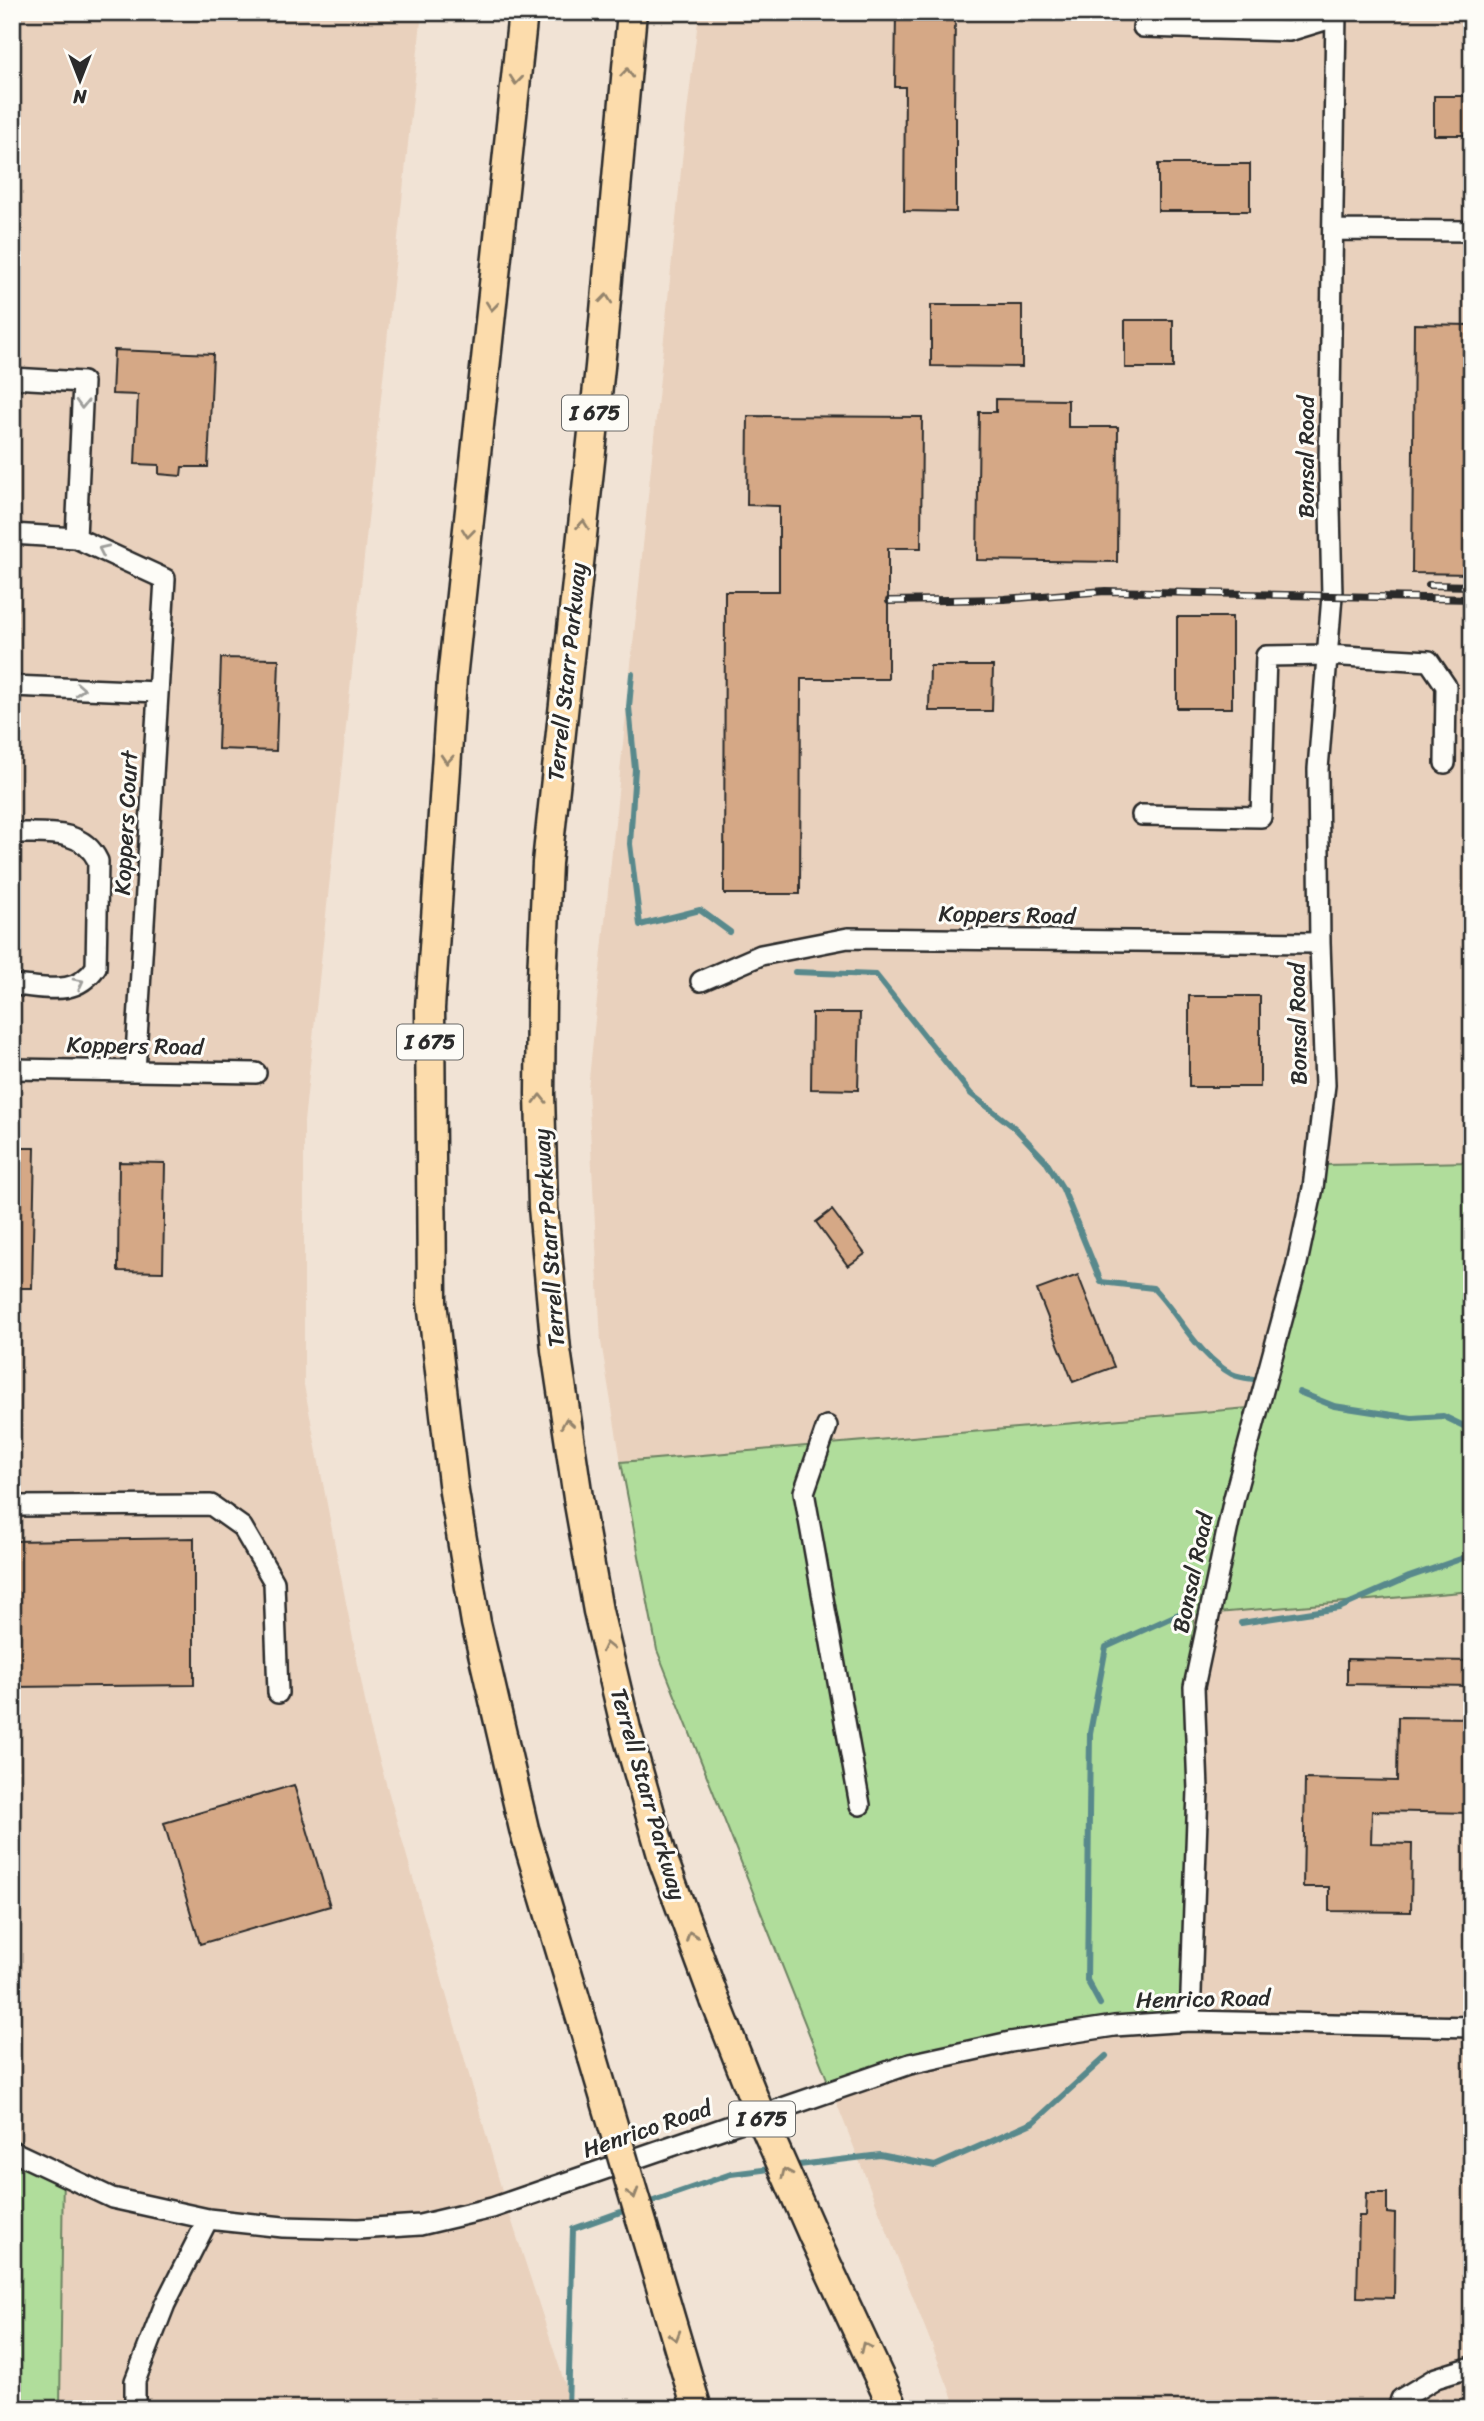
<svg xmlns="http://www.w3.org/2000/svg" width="1484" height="2421" font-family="Sriracha,sans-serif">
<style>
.built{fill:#e9d1bd}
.green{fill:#b0dd9b;stroke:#6e8463;stroke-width:2}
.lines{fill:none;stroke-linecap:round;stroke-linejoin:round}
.stream{stroke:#59898c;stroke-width:6}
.building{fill:#d5a886;stroke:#2b2b2b;stroke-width:2}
.minor-casing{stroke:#2b2b2b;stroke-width:24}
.highway-casing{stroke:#2b2b2b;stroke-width:33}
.minor{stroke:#fdfcf7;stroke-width:19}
.highway{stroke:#fcdcac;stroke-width:28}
.rail-casing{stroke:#2b2b2b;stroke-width:8}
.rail{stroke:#fdfcf7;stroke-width:5;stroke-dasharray:16;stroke-linecap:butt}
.highway-bridge-casing{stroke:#2b2b2b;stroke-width:33;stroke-linecap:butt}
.highway-bridge{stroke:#fcdcac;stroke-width:28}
.oneway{stroke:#94846c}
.oneway2{stroke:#9e9e9b}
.labels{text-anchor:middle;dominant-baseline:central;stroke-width:6;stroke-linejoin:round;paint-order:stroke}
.shield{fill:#fdfcf7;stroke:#6a6a68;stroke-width:2}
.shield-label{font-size:21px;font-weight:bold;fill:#2b2b2b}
.street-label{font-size:23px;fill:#2b2b2b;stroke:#fdfcf7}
</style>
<rect width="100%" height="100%" fill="#f1e3d5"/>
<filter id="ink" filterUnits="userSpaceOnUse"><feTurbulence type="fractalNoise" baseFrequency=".0143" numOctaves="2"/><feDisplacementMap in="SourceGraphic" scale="14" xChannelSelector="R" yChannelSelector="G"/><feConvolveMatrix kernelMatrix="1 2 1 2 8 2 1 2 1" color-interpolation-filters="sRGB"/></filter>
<g filter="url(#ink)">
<path class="built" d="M12,12H422L304,1122V1385L370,1727L503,2194L573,2409H60L63,2167L12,2138Z
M699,12H1472V1162L1325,1165L1260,1407L621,1462L601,1342L588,1089L686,121Z
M1472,1591V2409H957L833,2094L1030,2033L1184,2022L1194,1615Z"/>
<path class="green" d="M1472,1162V1591L1194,1615L1184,2022L1030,2033L833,2094L657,1650L621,1462L1260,1407L1325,1165Z
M12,2138L63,2167L60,2409H12Z"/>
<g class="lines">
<path class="stream" d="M632,674L629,707L635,769L630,844L640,925L700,910L730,932
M795,972L876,975L971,1094L1015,1128L1045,1160L1063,1189L1101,1282L1153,1288C1180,1316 1197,1355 1232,1374C1238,1377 1247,1378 1254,1379
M1299,1392L1334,1406L1412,1418L1443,1416L1472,1430
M1241,1623L1339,1608L1409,1577L1472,1555
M1100,2004L1087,1980L1090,1733L1106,1647L1181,1613
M791,2166L880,2155L935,2166L1034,2122L1106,2056
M642,2205L731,2174L777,2168
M568,2409L573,2229L629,2209"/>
</g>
<path class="building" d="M896,12H955L954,116L956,117V212L904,211L905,87H895Z
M1434,96H1472V135H1434Z
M1158,164H1250V211H1158Z
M931,305H1022V367L931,366Z
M1125,320H1173V368H1125Z
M1414,324L1472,325V574L1412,573Z
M114,350L213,354L208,467H182L181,476L159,474V465L135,464L138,395L112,394Z
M996,399L1068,400V427H1118L1117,562L977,560L979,412H996Z
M748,416L922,417L921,548H888V679H801L800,894H724L725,591H779V506L747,505Z
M1177,617H1232V708H1177Z
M221,658L279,659L276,751L218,749Z
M930,666H993L992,711H929Z
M1189,996H1260V1087H1189Z
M812,1013H860L858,1090L811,1089Z
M12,1148H35L32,1288H12Z
M119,1162L165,1163L163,1272L118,1271Z
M832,1210L865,1254L848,1266L816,1222Z
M1078,1275L1114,1367L1073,1382L1037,1290Z
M194,1538V1685L12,1687V1541Z
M1347,1659L1472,1661V1686L1347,1684Z
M1398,1717L1472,1718V1813L1372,1811L1371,1843L1412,1844L1411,1912L1329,1911V1887H1303L1305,1779L1397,1781Z
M294,1785L330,1906L200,1944L164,1823Z
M1366,2193H1387V2213L1395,2214L1394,2298L1357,2297L1359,2216H1365Z"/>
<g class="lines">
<defs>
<path id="minor" d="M1143,27L1289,31L1335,17
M1333,230L1472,231
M12,378L83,382L76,538
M12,534L76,538L165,579L135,1071
M12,686L158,692
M1142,815L1261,817L1266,656L1327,655L1429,661L1446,686L1445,763
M12,833C44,834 82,827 98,861L96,967C75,998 46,987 12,985
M701,981L761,955L848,938L1320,943
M12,1069L256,1073
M827,1426L804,1492L860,1805
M12,1506L211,1505L242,1527L274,1582L278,1693
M1190,2021L1198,1790L1194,1687L1234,1498L1296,1268L1313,1188L1325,1085L1320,943L1318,769L1332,596L1329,464L1336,12
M12,2151L112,2198L208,2219L283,2227L358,2229L420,2225L492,2208L910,2064L1010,2042L1114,2026L1190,2021L1472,2027
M135,2409V2381L165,2304L208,2219
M1398,2409L1401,2399L1436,2378L1472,2367"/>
<path id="highway" d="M523,12L452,679L430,1008L432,1302L454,1492L476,1623L524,1829L593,2058
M632,12L600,367L547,863L541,999L540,1094L543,1207L556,1350L578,1498L598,1611L626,1729L664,1862L715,2000
M813,2235L894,2409
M656,2270L697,2409"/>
</defs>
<use href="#minor" class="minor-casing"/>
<use href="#highway" class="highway-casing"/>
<use href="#minor" class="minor"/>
<use href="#highway" class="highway"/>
<defs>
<path id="rail" d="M1429,585L1472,586
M889,601L1004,599L1105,591L1472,599"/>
</defs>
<use href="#rail" class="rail-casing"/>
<use href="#rail" class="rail"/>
<defs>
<path id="highway-bridge" d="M715,2000L763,2122L813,2235
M593,2058L656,2270"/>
</defs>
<use href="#highway-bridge" class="highway-bridge-casing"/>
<use href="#highway-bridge" class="highway-bridge"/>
</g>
<defs><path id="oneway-chevron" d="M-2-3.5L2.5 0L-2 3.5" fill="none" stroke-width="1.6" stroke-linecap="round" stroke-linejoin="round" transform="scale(1.75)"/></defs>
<g class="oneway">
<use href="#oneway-chevron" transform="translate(627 73) rotate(-85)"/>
<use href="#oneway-chevron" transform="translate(516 80) rotate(96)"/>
<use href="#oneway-chevron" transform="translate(606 299) rotate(-84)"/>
<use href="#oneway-chevron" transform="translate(492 306) rotate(96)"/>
<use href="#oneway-chevron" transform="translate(583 525) rotate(-84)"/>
<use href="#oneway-chevron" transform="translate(468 533) rotate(96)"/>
<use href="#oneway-chevron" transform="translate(447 759) rotate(94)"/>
<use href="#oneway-chevron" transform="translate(540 1099) rotate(-91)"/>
<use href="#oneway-chevron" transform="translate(567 1423) rotate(-99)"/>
<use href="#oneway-chevron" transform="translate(607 1647) rotate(-103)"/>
<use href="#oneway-chevron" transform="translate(691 1936) rotate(-110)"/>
<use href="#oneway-chevron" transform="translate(786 2173) rotate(-114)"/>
<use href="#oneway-chevron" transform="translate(633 2194) rotate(73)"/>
<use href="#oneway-chevron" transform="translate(675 2336) rotate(73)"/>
<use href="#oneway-chevron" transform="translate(865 2347) rotate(-115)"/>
</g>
<g class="oneway2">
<use href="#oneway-chevron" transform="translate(82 404) rotate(92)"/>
<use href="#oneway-chevron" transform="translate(103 550) rotate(-155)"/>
<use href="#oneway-chevron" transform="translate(80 689) rotate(3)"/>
<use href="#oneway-chevron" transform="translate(79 983) rotate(-28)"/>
</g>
</g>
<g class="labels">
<g class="shield">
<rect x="562" y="395.5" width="66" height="35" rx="5"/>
<rect x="397" y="1024.5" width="66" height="35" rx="5"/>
<rect x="729" y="2101.5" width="66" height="35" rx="5"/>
</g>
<g class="shield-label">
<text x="595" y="413">I 675</text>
<text x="430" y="1042">I 675</text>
<text x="762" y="2119">I 675</text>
</g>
<g class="street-label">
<text transform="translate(1306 457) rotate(-90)">Bonsal Road</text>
<text transform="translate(567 672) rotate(-84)">Terrell Starr Parkway</text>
<text transform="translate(126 823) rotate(-87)">Koppers Court</text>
<text transform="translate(1007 915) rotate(1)">Koppers Road</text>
<text transform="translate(1298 1024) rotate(-91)">Bonsal Road</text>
<text transform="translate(135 1046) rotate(1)">Koppers Road</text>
<text transform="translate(549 1238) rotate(-94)">Terrell Starr Parkway</text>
<text transform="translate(1193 1573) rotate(-78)">Bonsal Road</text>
<text transform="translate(648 1794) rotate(74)">Terrell Starr Parkway</text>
<text transform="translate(1203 1999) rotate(-1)">Henrico Road</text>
<text transform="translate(647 2129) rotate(-19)">Henrico Road</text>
</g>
</g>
<rect width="1484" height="2421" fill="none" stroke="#fdfcf7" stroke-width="42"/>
<rect x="21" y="21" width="1442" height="2379" fill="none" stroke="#2b2b2b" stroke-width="2.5" filter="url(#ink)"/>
<g transform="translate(80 80) rotate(180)" stroke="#fdfcf7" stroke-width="5" paint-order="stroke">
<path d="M0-5L12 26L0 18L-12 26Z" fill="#2b2b2b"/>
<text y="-10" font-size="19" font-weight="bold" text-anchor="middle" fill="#2b2b2b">N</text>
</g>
</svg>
